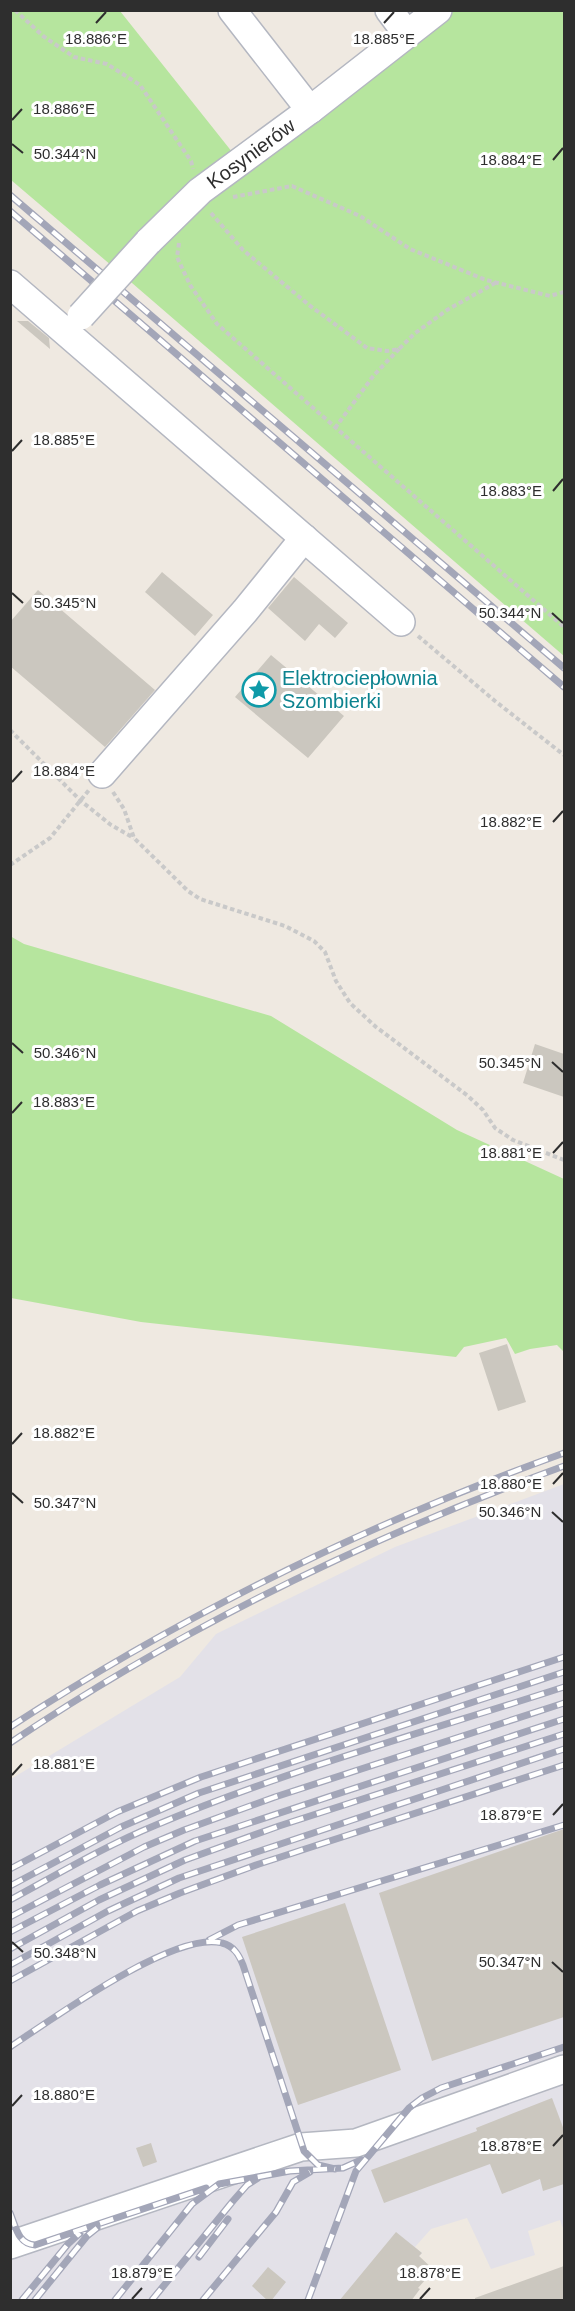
<svg xmlns="http://www.w3.org/2000/svg" width="575" height="2311" font-family="Helvetica,sans-serif">
<style>
.industrial{fill:#e3e1e8}
.green{fill:#b6e59e}
.building{fill:#cbc7bf}
.lines{fill:none;stroke-linecap:round;stroke-linejoin:round}
.minor-casing{stroke:#b4b7c1;stroke-width:30}
.path{stroke:#c9c9c9;stroke-width:4;stroke-dasharray:4.5 3;stroke-linecap:butt}
.minor{stroke:#fff;stroke-width:27}
.rail-casing{stroke:#a3a6b8;stroke-width:7}
.rail{stroke:#fff;stroke-width:4.5;stroke-dasharray:14;stroke-linecap:butt}
.minor-bridge-casing{stroke:#b4b7c1;stroke-width:30;stroke-linecap:butt}
.minor-bridge{stroke:#fff;stroke-width:27}
.ticks{fill:none;stroke:#2e2e2e;stroke-width:2}
.labels{text-anchor:middle;dominant-baseline:central;stroke-width:6;stroke-linejoin:round;paint-order:stroke}
.street-label{font-size:20px;fill:#2e2e2e;stroke:#fff}
.culture-label{font-size:20px;fill:#0d838f;stroke:#fff;text-anchor:start}
.ticks-label{font-size:15px;text-anchor:middle;fill:#2e2e2e;stroke:#fff;stroke-width:6;stroke-linejoin:round;paint-order:stroke}
</style>
<rect width="100%" height="100%" fill="#efe9e1"/>
<path class="industrial" d="M564,1484V2231L560,2220L528,2231L535,2255L491,2269L467,2218L431,2229L415,2247L422,2253L381,2300H11V1779L180,1677L216,1634L395,1547Z"/>
<path class="green" d="M11,11H120L248,172L438,11H564V656L132,283L11,180Z
M10,936L24,944L271,1016L457,1130L564,1179V1352L557,1345L530,1349L515,1354L506,1338L464,1347L456,1357L141,1322L11,1298Z"/>
<path class="building" d="M17,321H28L49,338L50,349Z
M162,572L213,615L195,636L145,592Z
M294,577L348,623L335,638L319,624L305,641L268,608Z
M38,590L155,690L105,747L10,666V622Z
M271,655L344,716L308,758L235,697Z
M535,1044L564,1054V1097L523,1083Z
M507,1344L526,1402L498,1411L479,1353Z
M564,1829V2017L432,2061L379,1893Z
M345,1903L401,2070L298,2105L242,1937Z
M552,2098L564,2130V2184L543,2191L540,2179L502,2194L490,2164L384,2203L371,2170L477,2131L476,2128Z
M151,2143L157,2162L143,2167L136,2148Z
M396,2232L422,2253L419,2256L434,2270L418,2288L420,2289L411,2301H339Z
M564,2266V2301H475V2298Z
M268,2267L286,2282L271,2301H268L252,2286Z"/>
<g class="lines">
<defs>
<g id="minor">
<path d="M232,10L310,110"/>
<path d="M389,10L407,34"/>
<path id="s1" d="M148,242L200,191L310,110L438,10"/>
<path d="M10,284L401,622"/>
<path d="M102,774L245,611L304,538"/>
<path d="M10,2245L301,2147L356,2143L564,2069"/>
</g>
</defs>
<use href="#minor" class="minor-casing"/>
<path class="path" d="M15,10L43,36L74,57L107,64L140,85L191,161L193,169
M233,197L292,186L360,216L410,249L486,280L550,296L564,292
M211,213L243,250L309,305L367,348L387,351L399,349L414,334L447,310L497,282
M179,243L177,257L190,285L217,324L564,627
M335,428L374,375L399,349
M418,636L495,701L564,755
M10,730L81,801L111,825L134,838
M113,792L124,809L134,838L188,891L200,899L285,926L314,941L325,952L336,981L350,1003L376,1027L468,1096L483,1110L495,1128L513,1140L564,1160
M10,865L50,838L89,790"/>
<use href="#minor" class="minor"/>
<defs>
<path id="rail" d="M10,195L564,668
M10,211L564,687
M10,1727C184,1614 369,1523 564,1453
M10,1743C182,1627 370,1537 564,1466
M10,1869L117,1812L201,1777L564,1657
M10,1886L121,1827L199,1793L564,1672
M10,1900C58,1874 105,1846 156,1825C288,1770 428,1731 564,1687
M10,1917L144,1847L184,1830L275,1797L564,1703
M10,1932L100,1885L195,1841L564,1719
M209,1940L238,1925L564,1825
M10,1949L99,1900L185,1860L279,1826L564,1734
M10,1965L108,1911L179,1878L564,1749
M10,1981L137,1911L180,1893L259,1864L564,1765
M10,2047C51,2020 175,1930 222,1943C234,1946 239,1955 243,1965L304,2151L318,2165L335,2169
M10,2213C16,2227 18,2244 35,2245L206,2188
M199,2257L228,2219
M22,2300L68,2244L80,2233
M35,2300L87,2236L97,2228
M115,2300L192,2204L219,2184L290,2171L343,2168L361,2160
M152,2300L233,2201L247,2185L258,2178
M203,2300L276,2212L293,2182L310,2172
M308,2300L356,2171L409,2108L422,2098L441,2088L564,2047"/>
</defs>
<use href="#rail" class="rail-casing"/>
<use href="#rail" class="rail"/>
<defs>
<path id="minor-bridge" d="M81,316L148,242"/>
</defs>
<use href="#minor-bridge" class="minor-bridge-casing"/>
<use href="#minor-bridge" class="minor-bridge"/>
</g>
<path class="ticks" d="M96,23L106,12M384,23L394,12M12,120L22,109M12,144L23,153M553,160L563,148M12,451L22,440M553,491L563,479M12,593L23,603M552,613L563,623M12,782L22,771M553,822L563,811M12,1043L23,1053M552,1062L563,1072M12,1113L22,1102M553,1153L563,1142M12,1444L22,1433M553,1484L563,1473M12,1493L23,1503M552,1512L563,1522M12,1775L22,1764M553,1815L563,1804M12,1942L23,1952M552,1962L563,1972M12,2106L22,2095M553,2146L563,2135M132,2299L142,2288M420,2299L430,2288"/>
<defs>
<symbol id="sight-ring" viewBox="-11 -11 22 22"><circle r="9.5" fill="#fff" stroke="#0f9aa8" stroke-width="1.5"/><path d="M0-6L1.8-2.2L6-1.7L2.9 1.2L3.7 5.4L0 3.3L-3.7 5.4L-2.9 1.2L-6-1.7L-1.8-2.2Z" fill="#0f9aa8"/></symbol>
</defs>
<g fill-rule="evenodd">
<use href="#sight-ring" x="240" y="671" width="38" height="38"/>
</g>
<g class="labels">
<g class="street-label">
<text stroke="none"><textPath href="#s1" startOffset="136">Kosynierów</textPath></text>
</g>
<g class="culture-label">
<text x="282" y="678">Elektrociepłownia<tspan x="282" dy="23">Szombierki</tspan></text>
</g>
</g>
<g class="ticks-label">
<text x="96" y="44">18.886°E</text>
<text x="384" y="44">18.885°E</text>
<text x="64" y="114">18.886°E</text>
<text x="65" y="159">50.344°N</text>
<text x="511" y="165">18.884°E</text>
<text x="64" y="445">18.885°E</text>
<text x="511" y="496">18.883°E</text>
<text x="65" y="608">50.345°N</text>
<text x="510" y="618">50.344°N</text>
<text x="64" y="776">18.884°E</text>
<text x="511" y="827">18.882°E</text>
<text x="65" y="1058">50.346°N</text>
<text x="510" y="1068">50.345°N</text>
<text x="64" y="1107">18.883°E</text>
<text x="511" y="1158">18.881°E</text>
<text x="64" y="1438">18.882°E</text>
<text x="511" y="1489">18.880°E</text>
<text x="65" y="1508">50.347°N</text>
<text x="510" y="1517">50.346°N</text>
<text x="64" y="1769">18.881°E</text>
<text x="511" y="1820">18.879°E</text>
<text x="65" y="1958">50.348°N</text>
<text x="510" y="1967">50.347°N</text>
<text x="64" y="2100">18.880°E</text>
<text x="511" y="2151">18.878°E</text>
<text x="142" y="2278">18.879°E</text>
<text x="430" y="2278">18.878°E</text>
</g>
<rect width="575" height="2311" fill="none" stroke="#2e2e2e" stroke-width="24"/>
</svg>
